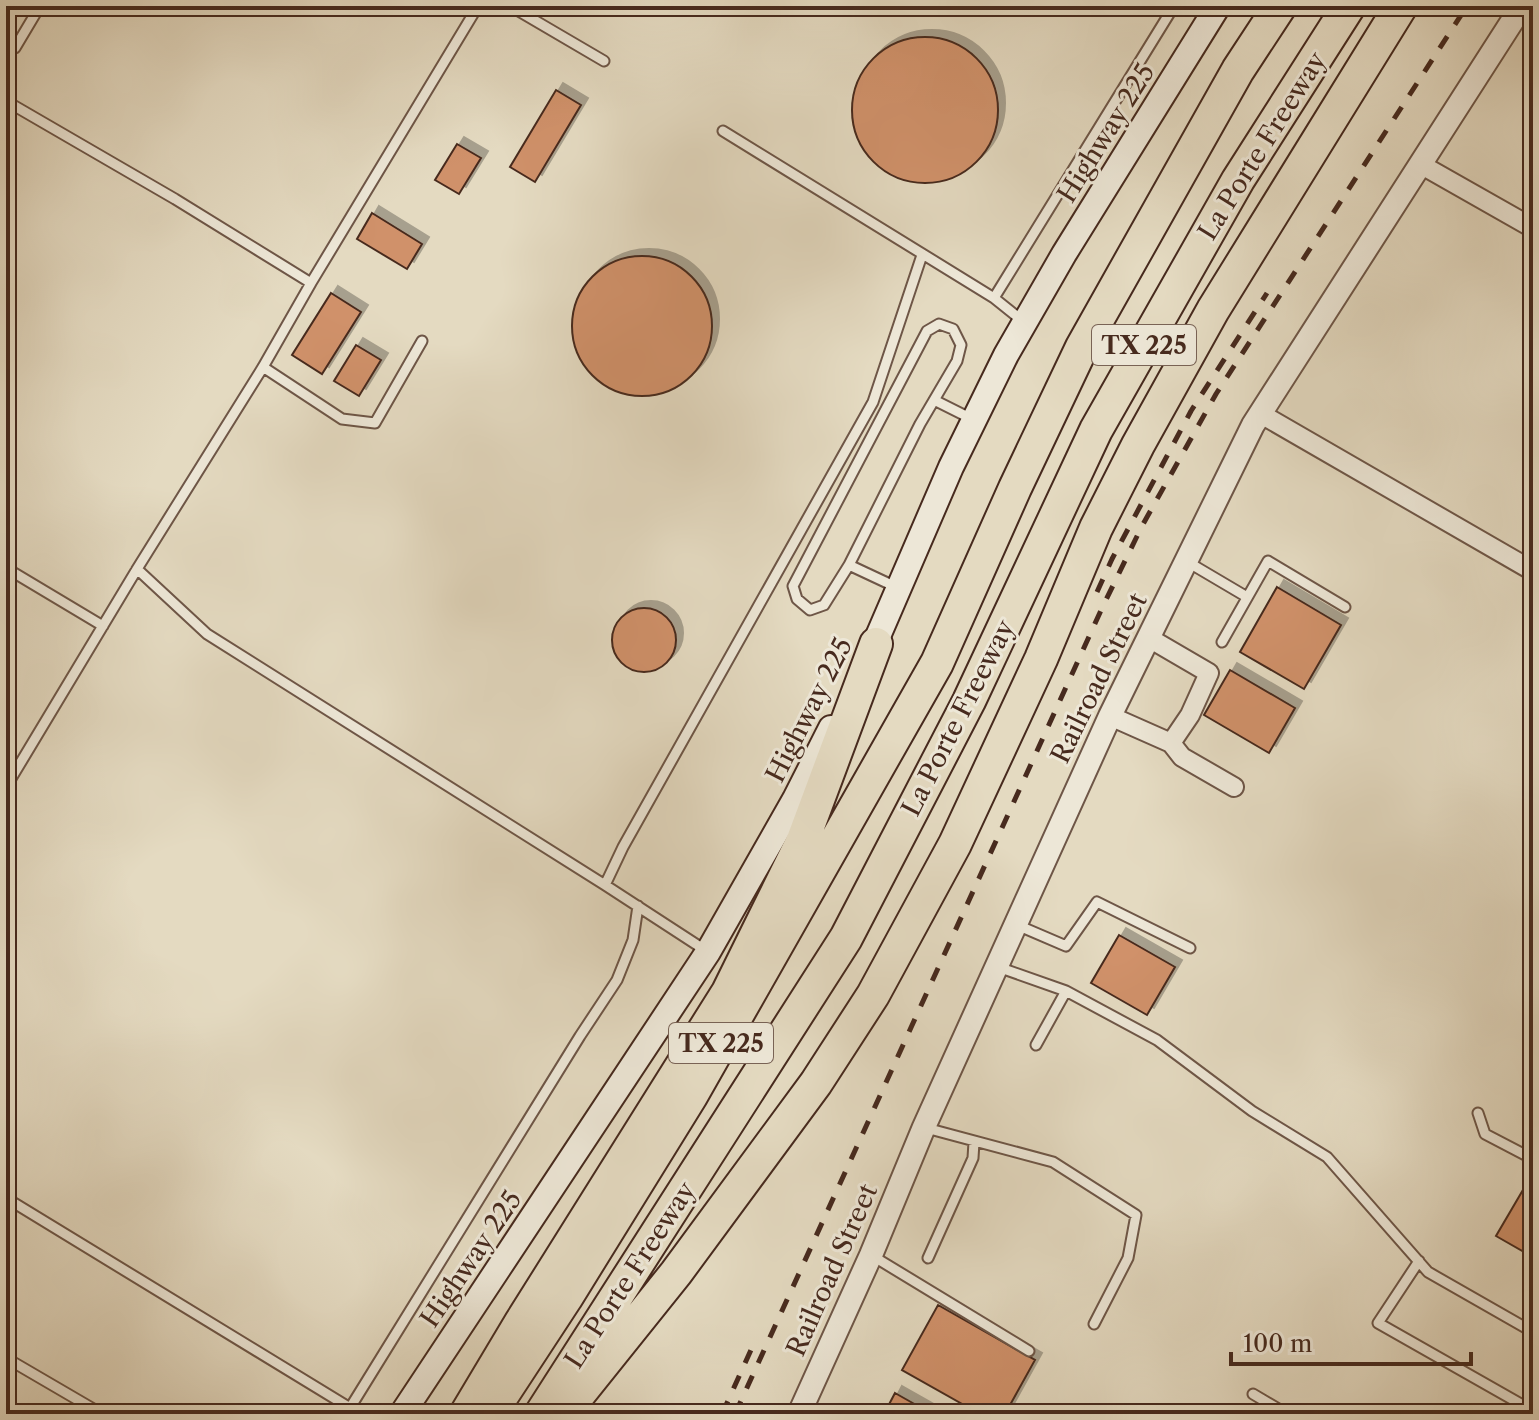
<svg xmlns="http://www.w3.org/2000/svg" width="1539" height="1420" font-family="'Libre Caslon Text',serif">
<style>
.building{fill:#d0916b;stroke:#472a1e;stroke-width:2;filter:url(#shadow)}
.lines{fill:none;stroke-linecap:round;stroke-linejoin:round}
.service-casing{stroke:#6e5647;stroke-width:13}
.minor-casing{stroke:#6e5647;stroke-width:22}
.tertiary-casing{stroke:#6e5647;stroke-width:26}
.secondary-casing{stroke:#472a1e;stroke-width:28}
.motorway-casing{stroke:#472a1e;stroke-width:36}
.service{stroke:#ede7d7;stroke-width:9}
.minor{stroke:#ede7d7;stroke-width:18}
.tertiary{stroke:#ede7d7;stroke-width:22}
.secondary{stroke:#ede7d7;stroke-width:24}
.motorway{stroke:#e4dac1;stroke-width:32}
.rail{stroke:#472a1e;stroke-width:5;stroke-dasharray:14 14;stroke-linecap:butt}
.labels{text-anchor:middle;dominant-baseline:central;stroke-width:6;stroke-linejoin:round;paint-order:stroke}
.shield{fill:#ede7d7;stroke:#796356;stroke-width:2}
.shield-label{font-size:24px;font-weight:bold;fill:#472a1e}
.street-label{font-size:26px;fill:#472a1e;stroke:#ede7d7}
</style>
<defs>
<filter id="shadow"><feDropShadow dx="7" dy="-7" stdDeviation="0" flood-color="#0004"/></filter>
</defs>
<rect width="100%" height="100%" fill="#e4dac1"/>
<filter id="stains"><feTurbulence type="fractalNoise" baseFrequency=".0025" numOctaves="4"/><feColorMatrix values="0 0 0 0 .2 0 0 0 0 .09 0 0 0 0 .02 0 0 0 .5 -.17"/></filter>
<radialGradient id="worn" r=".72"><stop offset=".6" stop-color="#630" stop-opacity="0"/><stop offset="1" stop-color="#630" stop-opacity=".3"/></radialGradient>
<path class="building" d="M852 110a73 73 0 1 1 146 0a73 73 0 1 1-146 0Z
M556,90L581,105L535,182L510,167Z
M457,144L481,158L459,194L435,180Z
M372,213L422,244L407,269L357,239Z
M572 326a70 70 0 1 1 140 0a70 70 0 1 1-140 0Z
M331,293L361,312L322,374L292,355Z
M356,345L381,360L359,396L334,381Z
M1277,587L1341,625L1304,689L1240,652Z
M612 640a32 32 0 1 1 64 0a32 32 0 1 1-64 0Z
M1230,670L1295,708L1269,753L1204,715Z
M1119,935L1175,967L1147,1015L1091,983Z
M1530,1178L1533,1180V1257L1496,1236Z
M938,1305L1035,1360L1005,1414H980L902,1370Z
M895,1393L932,1414H884Z"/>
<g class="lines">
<defs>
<path id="service" d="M510,6L604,61
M15,48L40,6
M6,101L175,199L311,283
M723,131L994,298L1024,322
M994,298L1174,6
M263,367L342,419L375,423L422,341
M934,400L974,420
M1186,561L1247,597
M849,565L920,424L957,361L961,345L953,329L939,324L927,331L793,586L797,599L810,610L824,605L849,565L896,587
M6,568L103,626
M137,569L207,634L605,885L708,952
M1222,642L1268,561L1345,607
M6,787L137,569L263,367L311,283L478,6
M605,885L623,847L873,402L922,255
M1017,925L1066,946L1097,902L1190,948
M998,967L1066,991L1157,1040L1252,1111L1327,1157L1428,1272L1533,1332
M1036,1045L1066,991
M1478,1113L1485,1134L1533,1159
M926,1128L1053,1162L1136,1215L1128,1258L1094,1324
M6,1198L360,1414
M871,1255L1029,1351
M928,1258L973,1158L974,1142
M1419,1261L1378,1323L1533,1411
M6,1358L102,1414
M1253,1394L1287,1414
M350,1408L580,1036L617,980L633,940L638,906"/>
<path id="minor" d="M1420,164L1533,228
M1261,414L1533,571
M1149,638L1209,673L1190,715L1171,743
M1110,716L1171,743L1182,757L1234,787"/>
<path id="tertiary" d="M799,1414L871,1255L924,1127L1110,716L1253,425L1522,6"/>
<path id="secondary" d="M869,657L951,467L1006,355L1064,254L1218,6
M402,1414L708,952L795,799L831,728"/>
<path id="motorway" d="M466,1414L521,1322L728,992L803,840L876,644
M490,1414L566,1298L691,1096L937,663L1015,488L1082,347L1238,70L1280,6
M541,1414L846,938L969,701L1096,430L1238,180L1349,6
M563,1414L676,1273L816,1083L873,995L955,844L1041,659L1096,528L1138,445L1213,310L1401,6"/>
</defs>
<use href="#service" class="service-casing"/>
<use href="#minor" class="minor-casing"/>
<use href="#tertiary" class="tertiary-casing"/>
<use href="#secondary" class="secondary-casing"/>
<use href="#motorway" class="motorway-casing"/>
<use href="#service" class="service"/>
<use href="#minor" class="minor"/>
<use href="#tertiary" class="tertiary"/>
<use href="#secondary" class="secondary"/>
<use href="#motorway" class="motorway"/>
<path class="rail" d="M1097,592L1112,559L1191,411L1267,293
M722,1414L755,1341
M735,1414L1103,606L1142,526L1216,394L1467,6"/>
</g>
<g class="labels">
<g class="shield">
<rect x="1092" y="325" width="104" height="40" rx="6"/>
<rect x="669" y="1023" width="104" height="40" rx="6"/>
</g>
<g class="shield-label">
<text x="1144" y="345">TX 225</text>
<text x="721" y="1043">TX 225</text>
</g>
<g class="street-label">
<text transform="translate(1106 133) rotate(-58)">Highway 225</text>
<text transform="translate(1262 146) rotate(-58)">La Porte Freeway</text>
<text transform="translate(1099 678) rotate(-64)">Railroad Street</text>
<text transform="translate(809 710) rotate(-63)">Highway 225</text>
<text transform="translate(958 718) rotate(-63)">La Porte Freeway</text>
<text transform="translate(471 1259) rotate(-56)">Highway 225</text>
<text transform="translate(832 1270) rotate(-66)">Railroad Street</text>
<text transform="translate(630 1275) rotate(-57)">La Porte Freeway</text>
</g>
</g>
<rect width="1539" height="1420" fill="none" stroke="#e4dac1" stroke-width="32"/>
<rect x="8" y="8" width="1523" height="1404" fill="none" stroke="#472a1e" stroke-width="4"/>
<rect x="16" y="16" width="1507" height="1388" fill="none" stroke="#472a1e" stroke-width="2"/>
<path d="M1231 1352v12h240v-12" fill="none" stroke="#472a1e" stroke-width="4"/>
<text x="1243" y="1352" font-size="24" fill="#472a1e" stroke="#ede7d7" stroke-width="6" paint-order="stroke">100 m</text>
<rect width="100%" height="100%" filter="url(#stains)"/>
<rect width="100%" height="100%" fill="url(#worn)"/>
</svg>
